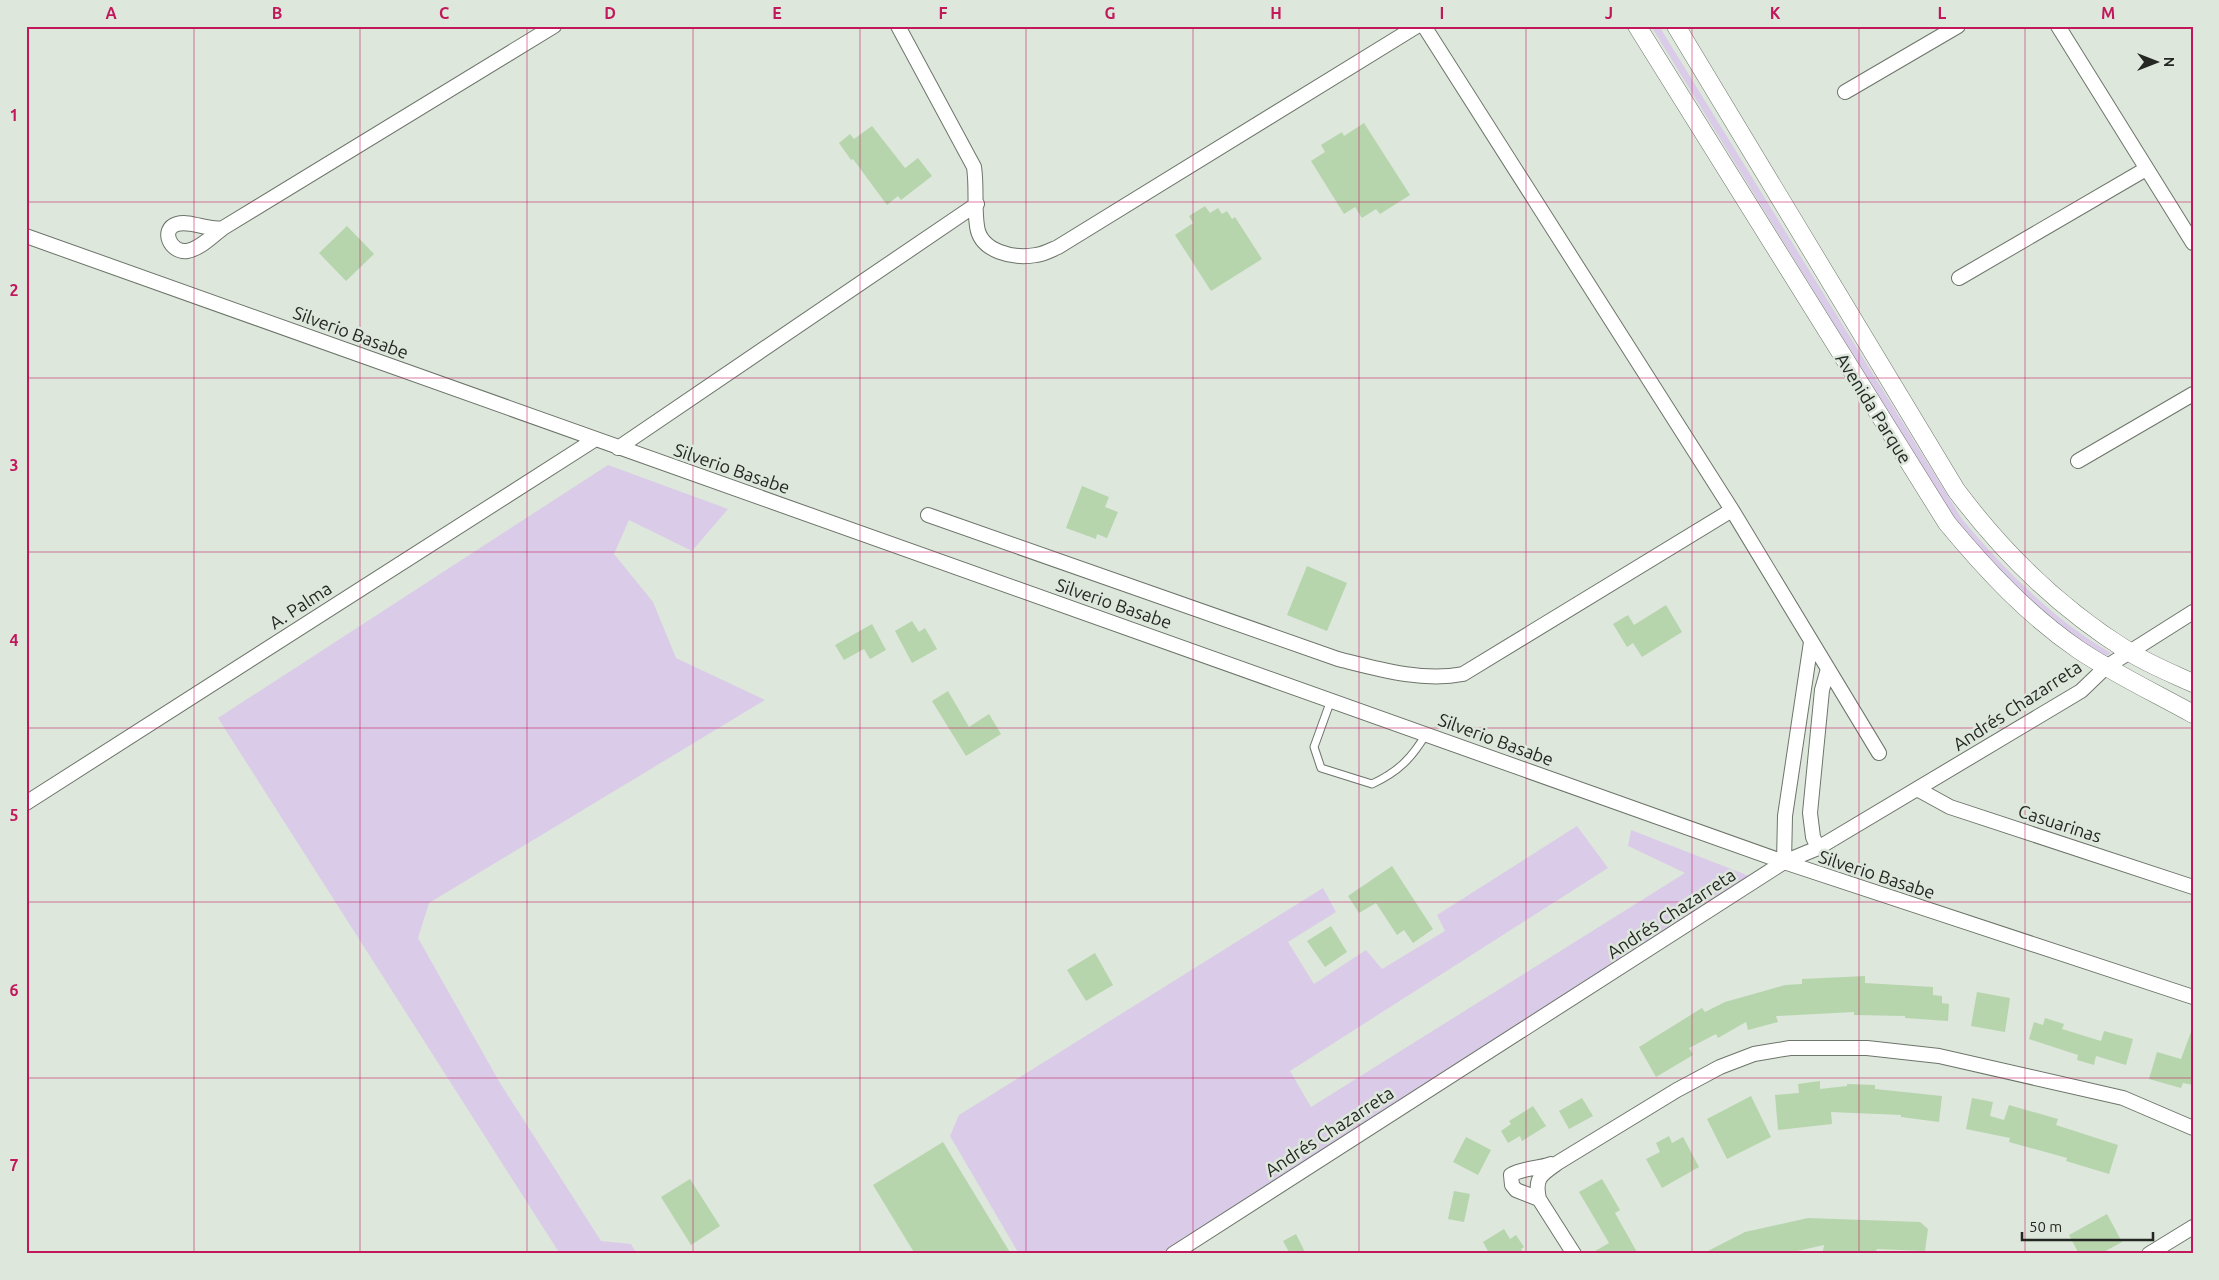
<svg xmlns="http://www.w3.org/2000/svg" width="2219" height="1280" font-family="Ubuntu,sans-serif">
<style>
.green{fill:#dacce8}
.building{fill:#b6d5ad}
.lines{fill:none;stroke-linecap:round;stroke-linejoin:round}
.service-casing{stroke:#6d756a;stroke-width:9}
.minor-casing{stroke:#6d756a;stroke-width:16}
.tertiary-casing{stroke:#6d756a;stroke-width:19}
.service{stroke:#fff;stroke-width:7}
.minor{stroke:#fff;stroke-width:14}
.tertiary{stroke:#fff;stroke-width:18}
.grid{fill:none;stroke:#c2185b;stroke-width:1;stroke-opacity:0.55}
.labels{text-anchor:middle;dominant-baseline:central;stroke-width:5;stroke-linejoin:round;paint-order:stroke}
.street-label{font-size:18px;fill:#242723;stroke:#dde7db}
.neatline{fill:none;stroke:#c2185b;stroke-width:2}
.grid-label{font-size:16px;text-anchor:middle;font-weight:bold;fill:#c2185b}
</style>
<rect width="100%" height="100%" fill="#dde7db"/>
<path class="green" d="M1651,26H1659L1962,519C2005,570 2052,619 2111,653L2104,657C2050,622 1999,575 1959,523C1945,506 1933,485 1921,466Z
M608,465L728,509L692,551L629,520L614,554L653,602L676,658L765,700L429,903L418,938L500,1083L601,1241L631,1244L637,1254H560L218,718Z
M1577,826L1608,868L1290,1071L1311,1107L1685,873L1628,846L1631,830L1762,881L1171,1254H1019L950,1136L959,1115L1323,888L1336,912L1288,942L1314,984L1366,950L1382,969L1445,931L1437,915Z"/>
<path class="building" d="M1364,123L1410,195L1380,214L1376,209L1362,218L1355,207L1344,214L1311,161L1325,152L1321,145L1342,132L1344,136Z
M872,126L905,168L918,158L932,176L901,200L898,196L887,205L853,159L851,160L839,143L850,134L854,139Z
M1205,206L1210,213L1218,208L1222,214L1227,211L1232,219L1235,217L1262,259L1211,291L1175,235L1193,223L1189,216Z
M347,226L374,254L346,281L319,253Z
M1082,486L1109,497L1105,507L1118,512L1107,538L1097,534L1096,539L1066,528Z
M1307,566L1347,583L1327,631L1287,615Z
M1666,605L1682,632L1642,657L1633,643L1627,647L1613,624L1628,615L1634,625Z
M912,621L919,632L925,628L937,649L912,663L895,631Z
M872,624L886,650L870,659L864,649L844,660L835,645Z
M948,691L969,727L989,714L1001,734L966,756L932,701Z
M1392,866L1433,929L1413,943L1404,930L1397,935L1376,903L1359,913L1348,896Z
M1331,926L1347,952L1325,967L1307,941Z
M1095,953L1113,985L1086,1001L1067,970Z
M1865,976V983L1933,987V995L1942,996V1003L1949,1004L1948,1021L1905,1018V1016L1854,1015V1012L1776,1016L1778,1022L1748,1030L1746,1022L1718,1038L1716,1034L1689,1048L1693,1055L1656,1077L1639,1047L1702,1008L1705,1012L1725,1002L1785,985L1802,984V979Z
M1977,992L2010,998L2005,1032L1971,1026Z
M2045,1018L2064,1024L2062,1029L2101,1041L2104,1031L2133,1039L2126,1065L2096,1056L2094,1065L2077,1060L2078,1055L2029,1039L2034,1022L2043,1025Z
M2191,1032H2193V1085L2183,1083L2181,1088L2149,1079L2157,1052L2181,1059Z
M1820,1081V1089L1847,1086V1084L1875,1085V1089L1942,1096L1939,1122L1901,1117V1115L1831,1112L1832,1124L1778,1130L1775,1095L1799,1093L1798,1084Z
M1751,1096L1771,1137L1727,1159L1707,1119Z
M1582,1098L1593,1116L1569,1129L1559,1111Z
M1972,1098L1993,1102L1990,1116L2004,1120L2009,1105L2058,1119L2056,1125L2118,1145L2109,1174L2066,1161L2067,1158L2009,1142L2010,1138L1966,1129Z
M1533,1106L1546,1126L1522,1141L1520,1136L1508,1143L1501,1131L1511,1124L1509,1121Z
M1669,1136L1672,1143L1683,1137L1699,1167L1662,1188L1646,1159L1660,1152L1656,1143Z
M1466,1137L1491,1150L1478,1175L1453,1162Z
M943,1142L1011,1254H915L873,1185Z
M690,1179L720,1226L691,1245L661,1197Z
M1602,1179L1620,1210L1615,1213L1638,1254H1590L1609,1243L1579,1192Z
M1454,1191L1470,1194L1464,1222L1448,1219Z
M2107,1214L2122,1242L2100,1254H2079L2069,1235Z
M1808,1218L1920,1222L1928,1229L1925,1251L1877,1249L1876,1251H1823L1824,1245L1784,1254H1702L1745,1232Z
M1504,1229L1510,1239L1516,1235L1524,1247L1521,1249L1524,1254H1488L1489,1253L1483,1242Z
M1296,1234L1306,1254H1290L1283,1241Z"/>
<g class="lines">
<defs>
<path id="service" d="M1331,700L1314,747L1321,768L1372,784C1398,772 1412,758 1426,734"/>
<path id="minor" d="M898,26L974,167C977,187 974,206 977,226C980,252 1014,259 1036,255C1044,254 1051,250 1058,247L1417,26
M1424,26L1732,510L1879,753
M2058,26L2193,243
M1845,92L1958,26
M223,228C208,231 191,220 177,224C160,229 170,253 187,251C200,249 212,236 223,228L554,26
M26,236L1784,862L2193,997
M1959,278L2146,169
M618,448L977,204
M2078,461L2193,394
M928,515L1338,659C1378,669 1422,682 1463,674L1732,510
M1919,790L1950,807L2193,887
M26,803L594,440
M1818,848L1813,837L1810,813L1822,690L1828,669
M1784,862L1785,816L1811,642
M1539,1199L1516,1190L1512,1185L1511,1175C1522,1168 1538,1169 1551,1164
M1173,1254L1784,862L1818,848L2081,691L2106,667L2193,612
M1574,1254L1539,1199C1534,1177 1542,1174 1559,1162L1677,1090L1720,1067L1754,1054L1790,1048H1867L1939,1056L2123,1098L2193,1128
M2149,1254L2193,1227"/>
<path id="tertiary" d="M1637,26L1947,523C1986,570 2028,615 2079,650C2115,674 2155,693 2193,714
M1676,26L1956,490C2003,553 2061,609 2128,651C2148,664 2171,673 2193,683"/>
</defs>
<use href="#service" class="service-casing"/>
<use href="#minor" class="minor-casing"/>
<use href="#tertiary" class="tertiary-casing"/>
<use href="#service" class="service"/>
<use href="#minor" class="minor"/>
<use href="#tertiary" class="tertiary"/>
</g>
<path class="grid" d="M194,26V1254M360,26V1254M527,26V1254M693,26V1254M860,26V1254M1026,26V1254M1193,26V1254M1359,26V1254M1526,26V1254M1692,26V1254M1859,26V1254M2025,26V1254M26,202H2193M26,378H2193M26,552H2193M26,728H2193M26,902H2193M26,1078H2193"/>
<g class="labels">
<g class="street-label">
<text transform="translate(351 332) rotate(20)">Silverio Basabe</text>
<text transform="translate(1874 408) rotate(58)">Avenida Parque</text>
<text transform="translate(732 468) rotate(19)">Silverio Basabe</text>
<text transform="translate(1114 603) rotate(19)">Silverio Basabe</text>
<text transform="translate(300 605) rotate(-33)">A. Palma</text>
<text transform="translate(2017 705) rotate(-33)">Andrés Chazarreta</text>
<text transform="translate(1496 739) rotate(20)">Silverio Basabe</text>
<text transform="translate(2060 823) rotate(18)">Casuarinas</text>
<text transform="translate(1877 874) rotate(18)">Silverio Basabe</text>
<text transform="translate(1671 913) rotate(-33)">Andrés Chazarreta</text>
<text transform="translate(1329 1131) rotate(-33)">Andrés Chazarreta</text>
</g>
</g>
<rect width="2219" height="1280" fill="none" stroke="#dde7db" stroke-width="55"/>
<g transform="translate(2156 62) rotate(90)" stroke="#dde7db" stroke-width="4" paint-order="stroke">
<path d="M0-4L9 19L0 12L-9 19Z" fill="#242723"/>
<text y="-8" font-size="14" font-weight="bold" text-anchor="middle" fill="#242723">N</text>
</g>
<path d="M2022 1232v8h131v-8" fill="none" stroke="#242723" stroke-width="2.5"/>
<text x="2029" y="1232" font-size="15" fill="#242723" stroke="#dde7db" stroke-width="4" paint-order="stroke">50 m</text>
<rect x="28" y="28" width="2164" height="1224" class="neatline"/>
<g class="grid-label">
<text x="111" y="19">A</text>
<text x="277" y="19">B</text>
<text x="444" y="19">C</text>
<text x="610" y="19">D</text>
<text x="777" y="19">E</text>
<text x="943" y="19">F</text>
<text x="1110" y="19">G</text>
<text x="1276" y="19">H</text>
<text x="1442" y="19">I</text>
<text x="1609" y="19">J</text>
<text x="1775" y="19">K</text>
<text x="1942" y="19">L</text>
<text x="2108" y="19">M</text>
<text x="14" y="121">1</text>
<text x="14" y="296">2</text>
<text x="14" y="471">3</text>
<text x="14" y="646">4</text>
<text x="14" y="821">5</text>
<text x="14" y="996">6</text>
<text x="14" y="1171">7</text>
</g>
</svg>
